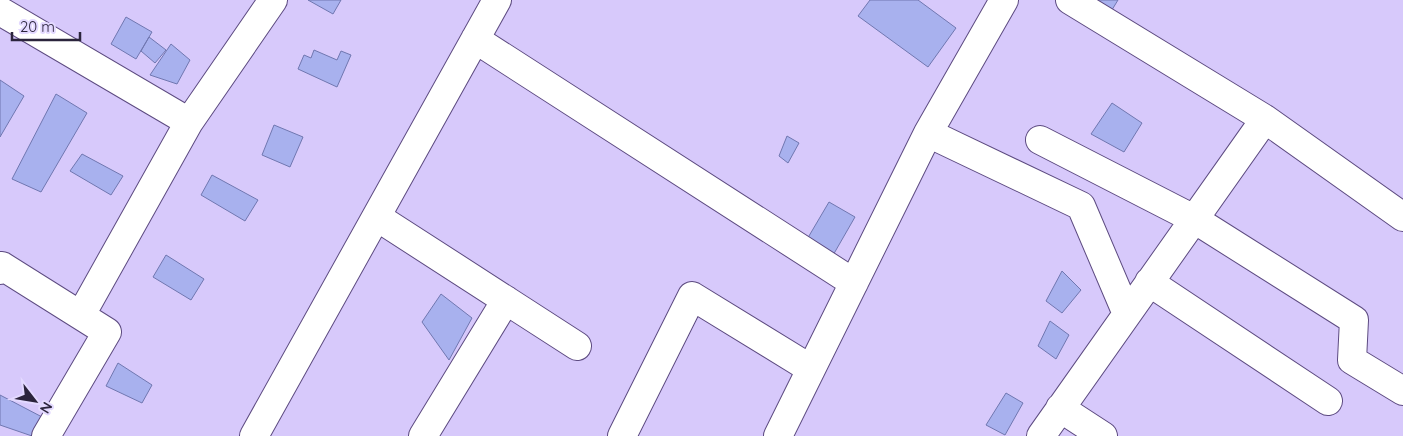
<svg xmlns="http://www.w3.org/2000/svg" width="1403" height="436" font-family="Quicksand,sans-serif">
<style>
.building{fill:#a8b1ee;stroke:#7077b0}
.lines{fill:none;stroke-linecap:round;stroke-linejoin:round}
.minor-casing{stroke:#5d4b81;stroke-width:30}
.minor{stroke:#fff;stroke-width:28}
</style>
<rect width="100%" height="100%" fill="#d7c9fb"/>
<path class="building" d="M308,0H341L333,14Z
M870,0H918L956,28L928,67L858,16Z
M1085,0H1118L1107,18Z
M126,17L152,32L136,59L111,44Z
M149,37L166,50L155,63L141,51Z
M171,44L190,60L177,84L150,75Z
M314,50L337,60L341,51L351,55L337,87L298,69L304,55L311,58Z
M0,80L24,96L0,137Z
M56,94L87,113L41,192L12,179Z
M1112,103L1142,123L1124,152L1091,134Z
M274,125L303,137L290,167L262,155Z
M787,136L799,143L788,163L779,156Z
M82,154L123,176L111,195L70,171Z
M212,175L258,200L245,221L201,195Z
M829,202L855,217L832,257L806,241Z
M166,255L204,279L191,300L153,277Z
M1062,271L1081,290L1062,313L1046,301Z
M441,294L472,318L449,360L422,322Z
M1050,321L1069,335L1056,359L1038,346Z
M118,363L152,385L142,403L106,386Z
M1006,393L1023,403L1005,435L986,425Z
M0,395L44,418L32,436L0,425Z"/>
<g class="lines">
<defs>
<path id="minor" d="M1070,0L1265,119L1403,217
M0,11L189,122
M475,39L854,283
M928,133L1081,206L1127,314
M1040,140L1194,219L1354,320L1352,360L1403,391
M377,217L577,346
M0,270L2,266L107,332L46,436
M1149,282L1328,401
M81,315L189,122L273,0
M1060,408L1103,436
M254,436L497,0
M423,436L506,300
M622,436L692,296L811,369
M778,436L928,133L1004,0
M1041,436L1265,119"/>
</defs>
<use href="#minor" class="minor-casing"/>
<use href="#minor" class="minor"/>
</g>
<g transform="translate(35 401) rotate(121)" stroke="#e3d9ff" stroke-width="4" paint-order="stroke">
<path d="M0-4L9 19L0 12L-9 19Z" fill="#2b243c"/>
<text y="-8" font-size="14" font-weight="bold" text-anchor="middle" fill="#2b243c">N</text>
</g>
<path d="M12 32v8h68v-8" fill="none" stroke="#2b243c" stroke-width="2.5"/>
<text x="20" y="32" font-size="15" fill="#2b243c" stroke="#e3d9ff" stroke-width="4" paint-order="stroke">20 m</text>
</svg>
